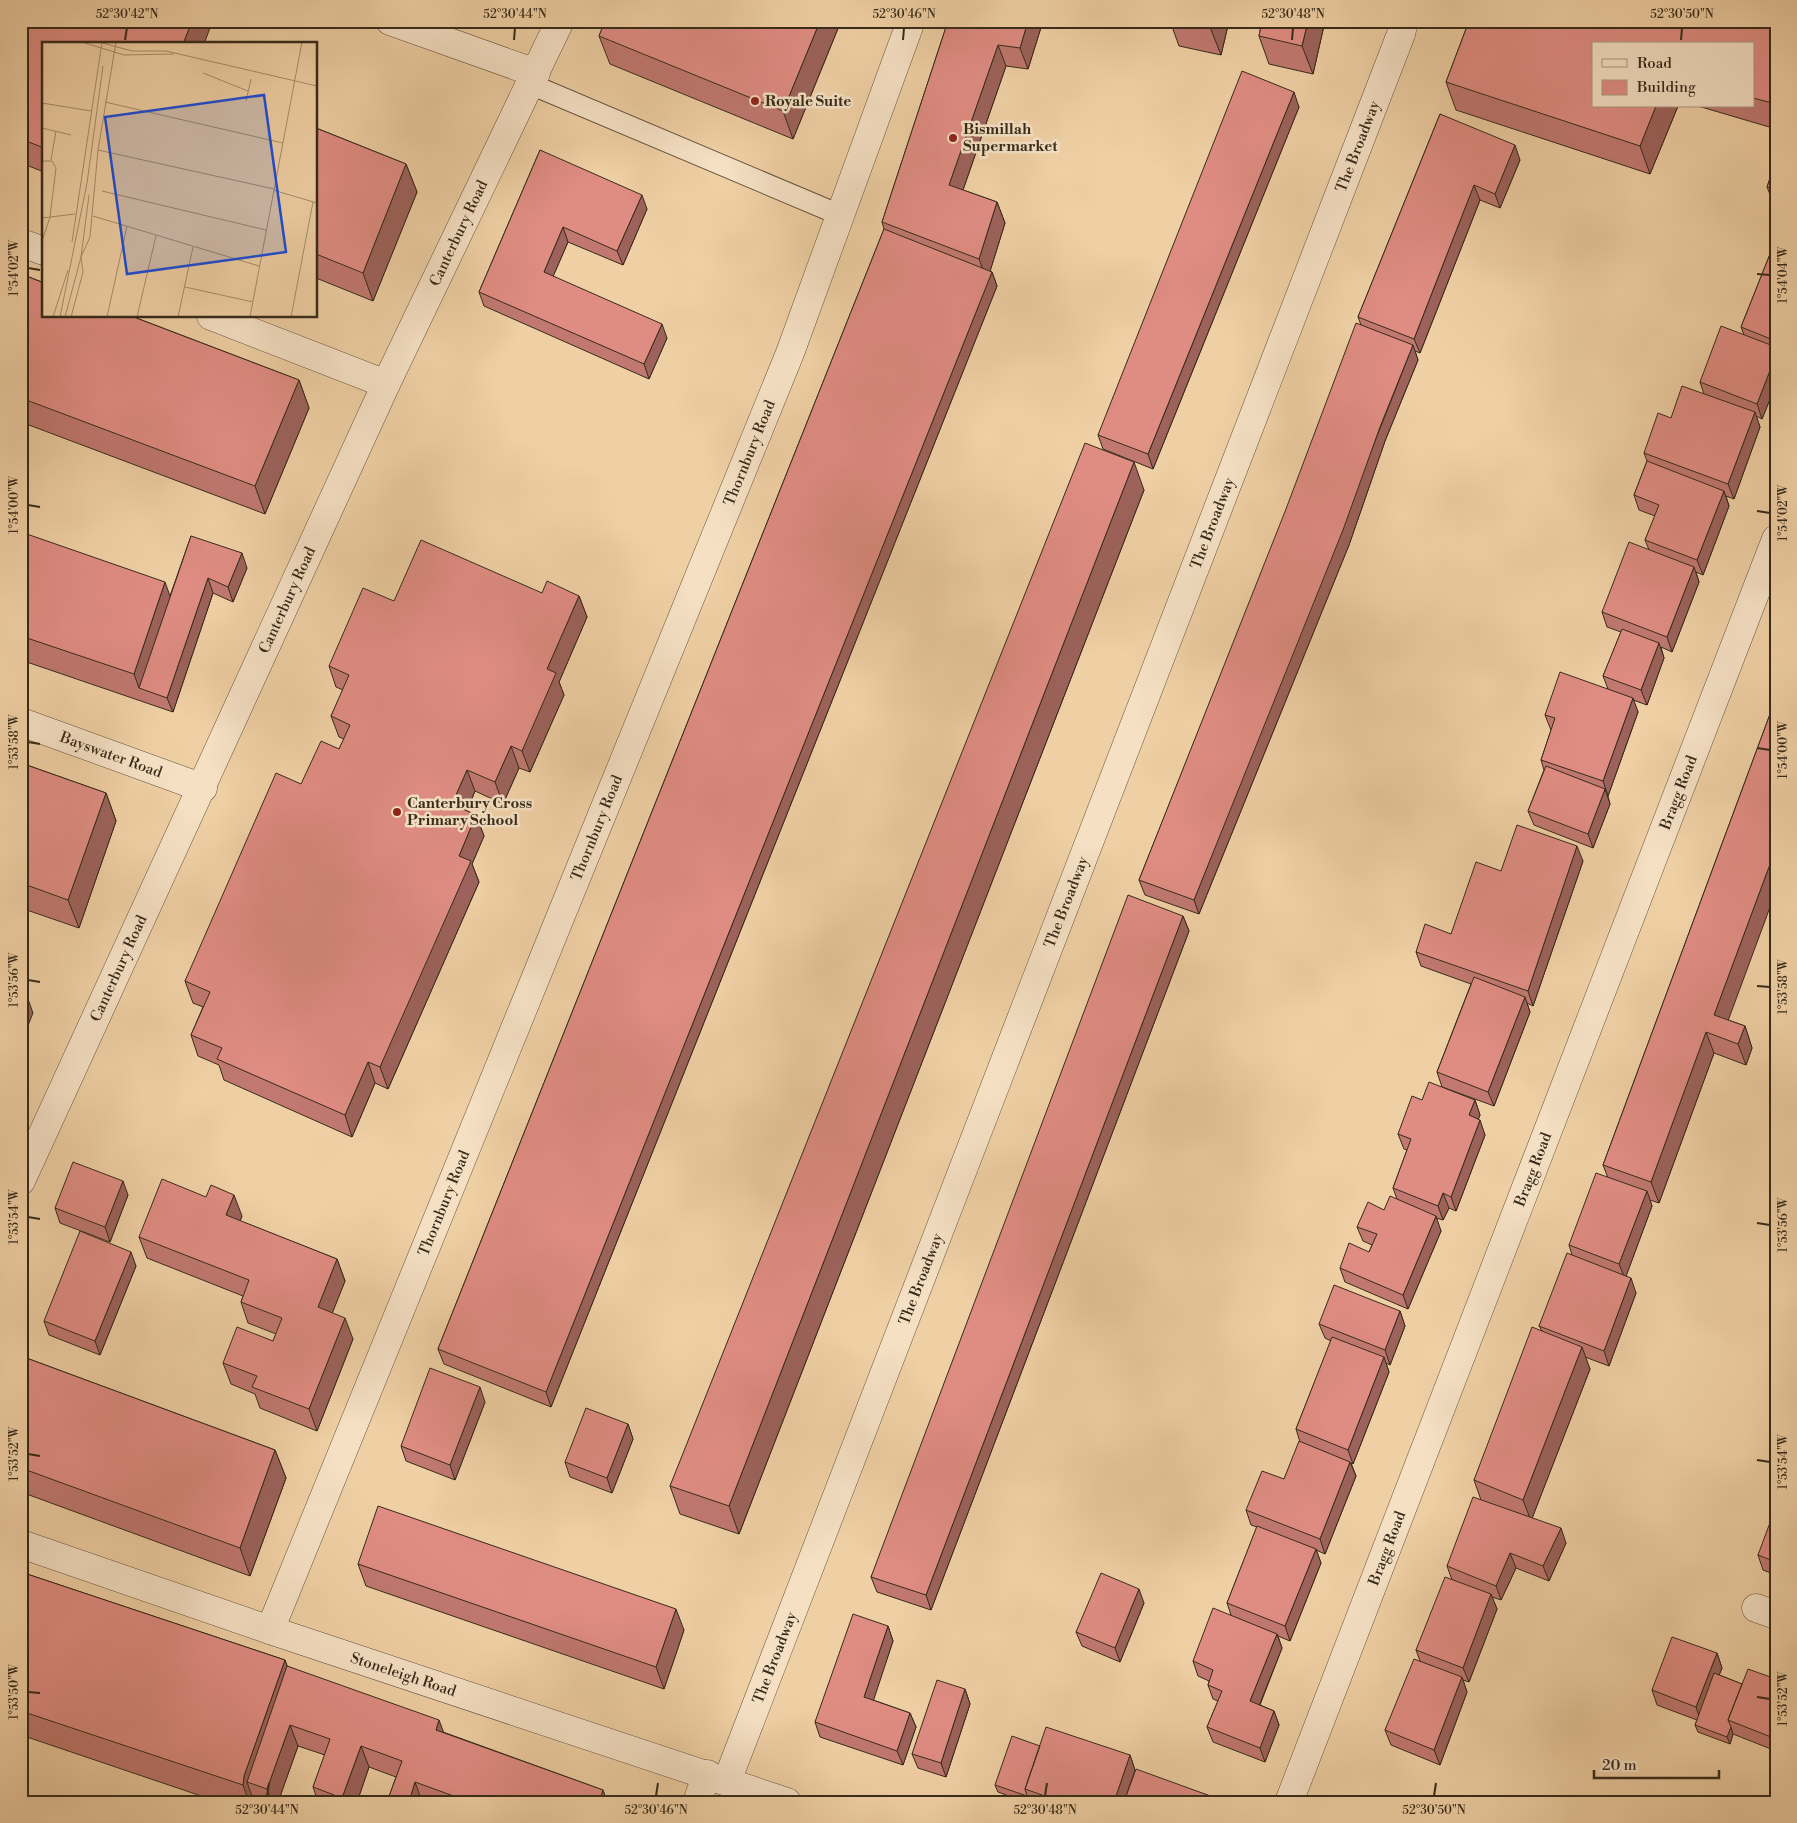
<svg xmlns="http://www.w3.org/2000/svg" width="1797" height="1823" font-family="'Libre Bodoni',serif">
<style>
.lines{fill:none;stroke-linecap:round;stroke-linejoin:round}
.service-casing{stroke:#65543c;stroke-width:22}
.minor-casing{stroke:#65543c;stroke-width:29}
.service{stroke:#f5e0c4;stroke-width:20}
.minor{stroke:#f5e0c4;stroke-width:28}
.wall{fill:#c07870;stroke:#372b1a}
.shaded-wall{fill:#9c625b;stroke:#372b1a}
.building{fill:#df8c82;stroke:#372b1a}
.ticks{fill:none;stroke:#372b1a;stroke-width:2}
.poi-dot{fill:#8f2418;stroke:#f5e0c4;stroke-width:2}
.labels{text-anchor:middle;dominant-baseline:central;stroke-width:5;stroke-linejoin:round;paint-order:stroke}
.poi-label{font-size:15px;font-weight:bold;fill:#372b1a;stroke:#f5e0c4;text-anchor:start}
.street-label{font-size:15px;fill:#372b1a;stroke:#f5e0c4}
.inset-road{fill:none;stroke:#a58d6d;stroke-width:1}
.view{fill:#1d4ed8;fill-opacity:0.15;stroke:#1d4ed8;stroke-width:2.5}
.inset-edge{fill:none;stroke:#372b1a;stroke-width:2.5}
.neatline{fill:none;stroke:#372b1a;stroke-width:2}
.ticks-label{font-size:12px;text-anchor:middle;fill:#372b1a}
</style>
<rect width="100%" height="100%" fill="#efcfa4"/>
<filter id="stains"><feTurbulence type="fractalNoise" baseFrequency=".004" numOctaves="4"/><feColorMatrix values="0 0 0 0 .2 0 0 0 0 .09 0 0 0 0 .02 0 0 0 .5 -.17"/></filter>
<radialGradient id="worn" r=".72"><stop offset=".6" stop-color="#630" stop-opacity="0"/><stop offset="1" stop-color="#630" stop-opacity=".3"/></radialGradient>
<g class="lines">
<defs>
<path id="service" d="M530,84L840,215"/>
<g id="minor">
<path d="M390,21L536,73"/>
<path d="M21,243L44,251"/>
<path d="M211,316L386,384"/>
<path id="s1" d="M21,722L203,788"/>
<path id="s2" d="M21,1181L386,384L560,21"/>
<path id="s3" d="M21,1544L270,1630L787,1802"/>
<path d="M1756,1608L1776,1615"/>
<path id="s4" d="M270,1630L790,353L911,21"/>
<path id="s5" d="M727,1781L1401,34L1404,21"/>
<path d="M697,1802L707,1774"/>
<path id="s6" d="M1289,1802L1776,539"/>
</g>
</defs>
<use href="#service" class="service-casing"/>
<use href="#minor" class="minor-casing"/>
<use href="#service" class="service"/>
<use href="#minor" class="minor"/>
</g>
<path class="wall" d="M21,21L210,28L44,44V172L21,163Z
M605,21H841L793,139L610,64L599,36Z
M948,21H1043L1028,69L1006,66L963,190L997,202L1005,223L990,271L992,272L997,286L551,1407L444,1364L438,1349L884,229L882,222Z
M1071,21H1091L1089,27Z
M1170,21H1229L1221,55L1179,46Z
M1262,21H1325L1313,74L1269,64L1259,36Z
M1469,21H1755L1776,29V129L1698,106H1753V44H1593V106H1678L1650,174L1456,110L1446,82Z
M1299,107L1153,469L1103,449L1098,435Z
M1440,114L1520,160L1500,208L1480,200L1420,353L1415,351L1418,360L1385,441L1349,545L1199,914L1145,895L1139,880L1361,325L1358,317Z
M316,128L406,164L417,192L373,301L316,278Z
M540,150L647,209L623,265L568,242L553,276L667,338L649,379L484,306L479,292Z
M1776,161V203L1773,202L1767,187Z
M1776,239V384L1762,419L1756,416L1760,427L1734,499L1726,496L1729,506L1703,575L1696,572L1699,582L1672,652L1661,647L1664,658L1647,705L1633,700L1638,712L1608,796L1610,804L1593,848L1534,825L1528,811L1544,770L1541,760L1551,730L1545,715L1608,689L1603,676L1621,632L1607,627L1602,612L1649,550L1645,540L1655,516L1639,510L1634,495L1647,461L1644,453L1671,418L1704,394L1700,382L1744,335L1741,327Z
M21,274L299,380L309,408L265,514L21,422Z
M1144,490L739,1534L680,1514L670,1486Z
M21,532L170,596L191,536L247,568L233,602L213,593L173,712L21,660Z
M542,593L579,596L587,617L559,682L564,695L530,772L519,768L503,804L475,791L467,811L476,815L484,836L472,864L479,882L388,1089L375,1083L352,1137L224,1080L219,1065L198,1056L191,1035L203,1007L193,1003L185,981L301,784L339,749L344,739L339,737L331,716L343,690L336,687L329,666L394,601Z
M1776,698L1728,1020L1745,1026L1752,1048L1746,1065L1714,1053L1659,1203L1650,1200L1652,1206L1626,1276L1636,1293L1609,1366L1585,1357L1590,1369L1532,1518L1566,1543L1549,1581L1516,1568L1501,1600L1492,1597L1497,1609L1469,1682L1463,1680L1467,1692L1440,1765L1391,1745L1385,1730L1420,1661L1416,1650L1452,1580L1447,1566L1481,1500L1474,1480L1542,1331L1539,1326L1572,1255L1569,1245L1608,1178L1603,1165Z
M21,763L106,793L116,821L79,928L21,908Z
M1583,861L1533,1006L1527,1003L1530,1012L1494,1106L1442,1087L1437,1072L1471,984L1421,966L1416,952L1451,934L1501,871Z
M1183,916L1189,931L931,1610L877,1592L871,1577Z
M1422,1100H1475L1480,1115L1478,1119L1485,1135L1456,1211L1449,1208L1443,1220L1436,1218L1441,1231L1408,1309L1345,1282L1340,1268L1369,1252L1372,1245L1363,1241L1357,1227L1384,1210L1397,1199L1393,1188L1407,1150L1404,1149L1398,1134Z
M128,1195L110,1242L60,1223L55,1208Z
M242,1216L240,1221L337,1259L345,1281L332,1313L353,1339L317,1431L260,1408L255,1394L231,1384L223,1363L273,1341L276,1334L248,1323L241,1302L243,1296L147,1258L139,1237Z
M136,1266L100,1355L49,1335L44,1321Z
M1400,1311L1405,1326L1390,1365L1386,1363L1389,1372L1353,1464L1351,1463L1356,1476L1325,1554L1316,1550L1321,1563L1290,1641L1278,1636L1282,1648L1260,1705L1274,1711L1279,1725L1265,1762L1213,1742L1207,1727L1218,1701L1213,1699L1208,1685L1209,1681L1198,1676L1193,1661L1231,1615L1227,1603L1257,1527L1251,1525L1246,1510L1284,1479L1300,1442L1296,1429L1331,1341L1325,1338L1319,1324Z
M21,1356L275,1450L286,1478L250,1576L21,1492Z
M485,1402L455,1480L406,1461L401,1446Z
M628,1424L633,1439L612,1493L570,1477L565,1462Z
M1776,1522V1575L1763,1570L1758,1555Z
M358,1564L684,1630L664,1689L366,1586Z
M21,1572L285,1660L287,1666L443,1732L603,1790L607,1802H387L396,1777L369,1767L357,1802H318L313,1787L325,1755L298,1746L278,1802H219L21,1735Z
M1144,1603L1120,1662L1082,1646L1076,1632Z
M888,1626L893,1641L873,1700L910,1713L916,1727L903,1765L820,1737L815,1722Z
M1717,1653L1722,1668L1719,1675L1742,1684L1776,1679V1751L1733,1734L1730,1744L1698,1732L1695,1725L1697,1720L1657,1705L1652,1690Z
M965,1689L970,1704L946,1777L918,1768L912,1754Z
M1040,1746L1130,1755L1135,1770L1227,1802H1025L998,1792L995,1785Z"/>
<path class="shaded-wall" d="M192,21H208L210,28L204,44H183Z
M820,21H841L793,139L783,111Z
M1028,21H1043L1028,69L1020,48Z
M1087,21H1091L1089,27Z
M1212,21H1229L1221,55L1210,27Z
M1308,21H1325L1313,74L1302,46Z
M998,45L1006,66L957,207L949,185Z
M1294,92L1299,107L1153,469L1148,454Z
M1656,106H1678L1650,174L1640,146Z
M1515,145L1520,160L1500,208L1495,194Z
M406,164L417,192L373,301L363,273Z
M1474,185L1480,200L1420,353L1414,339Z
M642,195L647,209L623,265L617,251Z
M997,202L1005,223L987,281L979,259Z
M563,227L568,242L549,286L544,272Z
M992,272L997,286L551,1407L546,1392Z
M662,324L667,338L649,379L644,364Z
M1413,345L1418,360L1385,441L1349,545L1199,914L1194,900Z
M1776,355V384L1762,419L1757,404Z
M299,380L309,408L265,514L255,486Z
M1755,412L1760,427L1734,499L1728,484Z
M1134,462L1144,490L739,1534L729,1506Z
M1724,491L1729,506L1703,575L1697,560Z
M242,553L247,568L233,602L228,587Z
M1694,567L1699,582L1672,652L1667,637Z
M208,578L213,593L173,712L167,698Z
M165,582L175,610L139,688L134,674Z
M579,596L587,617L559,682L564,695L530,772L522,751L547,669Z
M1659,643L1664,658L1647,705L1641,690Z
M1633,698L1638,712L1608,796L1603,781Z
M511,746L519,768L503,804L495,782Z
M467,770L475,791L460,826L452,804Z
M1605,789L1610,804L1593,848L1588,834Z
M106,793L116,821L79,928L68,900Z
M476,815L484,836L472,864L479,882L388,1089L380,1067L459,856Z
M1577,846L1583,861L1533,1006L1528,991Z
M1776,848V891L1722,1037L1714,1015Z
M1183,916L1189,931L931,1610L926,1595Z
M23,985L33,1013L21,1043V989Z
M1525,997L1530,1012L1494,1106L1488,1092Z
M1745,1026L1752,1048L1746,1065L1738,1044Z
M1706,1032L1714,1053L1659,1203L1651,1182Z
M368,1062L375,1083L352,1137L345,1115Z
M1475,1100L1480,1115L1474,1130L1469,1115Z
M1480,1120L1485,1135L1456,1211L1451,1197Z
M123,1181L128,1195L110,1242L105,1227Z
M1647,1191L1652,1206L1625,1279L1619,1264Z
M1443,1193L1449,1208L1443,1220L1438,1206Z
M234,1195L242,1216L234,1237L226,1215Z
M1436,1216L1441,1231L1408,1309L1403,1295Z
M131,1252L136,1266L100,1355L95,1341Z
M337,1259L345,1281L326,1329L318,1307Z
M1631,1278L1636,1293L1609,1366L1604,1351Z
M1400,1311L1405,1326L1390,1365L1385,1350Z
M345,1318L353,1339L317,1431L309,1409Z
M1582,1347L1590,1369L1531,1521L1523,1500Z
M1384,1357L1389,1372L1353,1464L1348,1450Z
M480,1387L485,1402L455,1480L450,1465Z
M628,1424L633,1439L612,1493L607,1478Z
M275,1450L286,1478L250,1576L240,1548Z
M1350,1462L1356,1476L1325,1554L1320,1539Z
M1561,1528L1566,1543L1549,1581L1543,1566Z
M1316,1549L1321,1563L1290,1641L1285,1626Z
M1510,1553L1516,1568L1501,1600L1496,1586Z
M1139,1589L1144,1603L1120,1662L1115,1648Z
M1491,1594L1497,1609L1469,1682L1463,1668Z
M676,1609L684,1630L664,1689L656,1667Z
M888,1626L893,1641L870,1711L864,1697Z
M1277,1634L1282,1648L1255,1716L1250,1701Z
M1717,1653L1722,1668L1701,1722L1696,1707Z
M285,1660L295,1688L247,1782L254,1802H249L243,1785L244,1776Z
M1462,1677L1467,1692L1440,1765L1434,1750Z
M965,1689L970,1704L946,1777L941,1763Z
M1274,1711L1279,1725L1265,1762L1260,1748Z
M910,1713L916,1727L903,1765L897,1751Z
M439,1720L447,1741L436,1730Z
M290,1725L298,1746L278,1802H272L267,1789Z
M1731,1727L1733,1734L1730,1744L1727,1737Z
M361,1746L369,1767L357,1802H344L342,1798Z
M1130,1755L1135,1770L1124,1802H1114Z
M415,1782L422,1802H409Z
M603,1790L607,1802H599Z"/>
<path class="building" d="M21,21H192L183,44H44V148L21,139Z
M605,21H820L783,111L599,36Z
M948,21H1028L1020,48L998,45L949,185L997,202L979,259L882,222Z
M1184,21H1212L1210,27Z
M1262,21H1308L1302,46L1259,36Z
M1469,21H1755L1776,29V104L1753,98V44H1593V106H1656L1640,146L1446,82Z
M1242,71L1294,92L1148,454L1098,435Z
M1440,114L1515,145L1495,194L1474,185L1414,339L1358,317Z
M316,128L406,164L363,273L316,254Z
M540,150L642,195L617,251L563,227L544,272L662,324L644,364L479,292Z
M1776,161V190L1767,187Z
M884,229L992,272L546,1392L438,1349Z
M1776,239V341L1741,327Z
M21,274L44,283V316H131L299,380L255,486L21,398Z
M1356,323L1413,345L1380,427L1343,530L1194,900L1139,880L1286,509Z
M1721,326L1776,347V355L1757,404L1700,382Z
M1682,386L1755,412L1728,484L1644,453L1658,413L1671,418Z
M1085,443L1134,462L729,1506L670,1486Z
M1647,461L1724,491L1697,560L1645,540L1659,505L1634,495Z
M21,532L165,582L134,674L21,636Z
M191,536L242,553L228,587L208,578L167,698L139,688Z
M421,540L542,593L547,581L579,596L547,669L556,673L522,751L511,746L495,782L467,770L452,804L476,815L459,856L471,861L380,1067L368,1062L345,1115L217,1059L222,1048L191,1035L210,992L185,981L276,773L301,784L321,741L339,749L350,725L331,716L349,675L329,666L363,588L394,601Z
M1629,542L1694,567L1667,637L1602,612Z
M1622,629L1659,643L1641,690L1603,676Z
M1560,672L1633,698L1603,781L1541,760L1555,718L1545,715Z
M1776,698V848L1714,1015L1745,1026L1738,1044L1706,1032L1651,1182L1603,1165Z
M21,763L106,793L68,900L21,883Z
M1546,766L1605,789L1588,834L1528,811Z
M1517,825L1577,846L1528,991L1416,952L1425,924L1451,934L1476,862L1501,871Z
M1128,895L1183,916L926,1595L871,1577Z
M1474,977L1525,997L1488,1092L1437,1072Z
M1429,1082L1475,1100L1469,1115L1480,1120L1451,1197L1443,1193L1438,1206L1393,1188L1411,1139L1398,1134L1412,1096L1422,1100Z
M73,1162L123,1181L105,1227L55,1208Z
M1596,1173L1647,1191L1619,1264L1569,1245Z
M162,1179L206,1197L211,1185L234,1195L226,1215L337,1259L318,1307L345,1318L309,1409L252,1387L257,1376L223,1363L237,1327L273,1341L282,1318L241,1302L249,1280L139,1237Z
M1390,1196L1436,1216L1403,1295L1340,1268L1349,1243L1369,1252L1377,1234L1357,1227L1368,1202L1384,1210Z
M80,1231L131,1252L95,1341L44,1321Z
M1567,1253L1631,1278L1604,1351L1539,1326Z
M1334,1285L1400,1311L1385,1350L1319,1324Z
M1532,1327L1582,1347L1523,1500L1474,1480Z
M1332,1337L1384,1357L1348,1450L1296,1429Z
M21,1356L275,1450L240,1548L21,1468Z
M430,1368L480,1387L450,1465L401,1446Z
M586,1408L628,1424L607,1478L565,1462Z
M1299,1441L1350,1462L1320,1539L1246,1510L1262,1471L1284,1479Z
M1473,1497L1561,1528L1543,1566L1510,1553L1496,1586L1447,1566Z
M378,1506L676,1609L656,1667L358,1564Z
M1771,1520L1776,1522V1562L1758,1555Z
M1257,1526L1316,1549L1285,1626L1227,1603Z
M21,1572L285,1660L244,1776L243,1785L21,1711Z
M1101,1573L1139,1589L1115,1648L1076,1632Z
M1445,1577L1491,1594L1463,1668L1416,1650Z
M1213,1608L1277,1634L1250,1701L1274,1711L1260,1748L1207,1727L1222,1691L1208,1685L1213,1670L1193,1661Z
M853,1614L888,1626L864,1697L910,1713L897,1751L815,1722Z
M1672,1637L1717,1653L1696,1707L1652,1690Z
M1414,1659L1462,1677L1434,1750L1385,1730Z
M287,1666L439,1720L436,1730L603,1790L599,1802H470L415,1782L409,1802H387L402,1761L361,1746L342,1798L313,1787L330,1739L290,1725L267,1789L247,1782Z
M1748,1669L1776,1679V1739L1728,1720Z
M1714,1673L1742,1684L1728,1720L1731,1727L1727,1737L1695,1725Z
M937,1680L965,1689L941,1763L912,1754Z
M1046,1727L1130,1755L1114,1802H1062L1025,1789Z
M1012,1736L1040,1746L1025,1789L1027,1796L995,1785Z
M1136,1769L1227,1802H1124Z"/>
<path class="ticks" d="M125,40L127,28M514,40L515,28M903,40L904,28M1292,40L1293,28M1681,40L1682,28M28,268L40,270M1757,274L1770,275M28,505L40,507M1757,511L1770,513M28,742L40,744M1757,748L1770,750M28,980L40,982M1757,986L1770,987M28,1217L40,1219M1757,1223L1770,1225M28,1454L40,1456M1757,1460L1770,1462M28,1692L40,1693M1757,1697L1770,1699M267,1796L269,1783M656,1796L658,1783M1045,1796L1047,1783M1434,1796L1436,1783"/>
<g class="poi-dot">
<circle cx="755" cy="101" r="5"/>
<circle cx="953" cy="138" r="5"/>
<circle cx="397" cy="812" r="5"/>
</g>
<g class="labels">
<g class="poi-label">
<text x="765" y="101">Royale Suite</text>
<text x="963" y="129">Bismillah<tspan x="963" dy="17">Supermarket</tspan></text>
<text x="407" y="803">Canterbury Cross<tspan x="407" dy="17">Primary School</tspan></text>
</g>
<g class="street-label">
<text stroke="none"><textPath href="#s5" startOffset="1752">The Broadway</textPath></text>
<text stroke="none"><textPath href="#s2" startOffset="1044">Canterbury Road</textPath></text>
<text stroke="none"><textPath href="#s4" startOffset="1271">Thornbury Road</textPath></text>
<text stroke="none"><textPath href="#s5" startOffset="1348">The Broadway</textPath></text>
<text stroke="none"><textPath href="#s2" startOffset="639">Canterbury Road</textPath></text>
<text stroke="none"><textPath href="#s1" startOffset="96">Bayswater Road</textPath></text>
<text stroke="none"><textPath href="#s6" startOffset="1082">Bragg Road</textPath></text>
<text stroke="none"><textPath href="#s4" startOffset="866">Thornbury Road</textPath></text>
<text stroke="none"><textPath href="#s5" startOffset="942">The Broadway</textPath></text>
<text stroke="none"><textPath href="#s2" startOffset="234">Canterbury Road</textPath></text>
<text stroke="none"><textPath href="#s6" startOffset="678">Bragg Road</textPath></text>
<text stroke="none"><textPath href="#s4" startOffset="461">Thornbury Road</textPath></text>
<text stroke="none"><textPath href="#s5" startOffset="538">The Broadway</textPath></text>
<text stroke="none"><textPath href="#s6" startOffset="272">Bragg Road</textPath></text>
<text stroke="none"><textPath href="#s5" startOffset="132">The Broadway</textPath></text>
<text stroke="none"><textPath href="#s3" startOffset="404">Stoneleigh Road</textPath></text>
</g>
</g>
<g transform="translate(42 42)">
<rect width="275" height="275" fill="#efcfa4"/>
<path class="inset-road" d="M40,0L82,13L132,12M57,0L90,9H124L275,44M161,31L206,49M204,59L209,37M63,60L241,101M0,61L49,69M0,86L29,93M56,108L232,147M9,118L14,89M0,119H10L14,126L8,175L0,199M231,148L275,161M60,149L224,188M51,174L217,224M0,176L33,172M30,200L60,0M143,245L211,260M11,275L26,228M18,275L45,141L61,24M23,275L39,215L47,153M29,275L41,230L39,215L48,195L56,108L74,0M65,275L85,184M95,275L114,194M136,275L151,205M208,275L260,0M249,275L271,160"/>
<path class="view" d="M222,53L244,210L85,232L63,75Z"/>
<rect width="275" height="275" class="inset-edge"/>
</g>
<rect width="1797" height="1823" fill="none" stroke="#efcfa4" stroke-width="55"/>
<rect x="1592" y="42" width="162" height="65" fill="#f5e0c4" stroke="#a99880"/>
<rect x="1602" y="59" width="25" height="8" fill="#f5e0c4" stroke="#a99880"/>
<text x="1637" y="68" font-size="15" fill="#372b1a">Road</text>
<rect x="1602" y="80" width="25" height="15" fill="#df8c82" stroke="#a99880"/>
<text x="1637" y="92" font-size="15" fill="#372b1a">Building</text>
<path d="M1594 1770v8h125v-8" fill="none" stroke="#372b1a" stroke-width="2.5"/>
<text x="1602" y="1770" font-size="15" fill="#372b1a" stroke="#f5e0c4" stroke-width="4" paint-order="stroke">20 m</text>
<rect x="28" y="28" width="1742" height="1768" class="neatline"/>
<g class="ticks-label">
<text x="127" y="18">52°30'42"N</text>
<text x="515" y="18">52°30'44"N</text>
<text x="904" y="18">52°30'46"N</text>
<text x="1293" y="18">52°30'48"N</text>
<text x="1682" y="18">52°30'50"N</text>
<text transform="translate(14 268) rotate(-90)" y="4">1°54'02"W</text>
<text transform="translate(1783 275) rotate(-90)" y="4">1°54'04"W</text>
<text transform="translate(14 505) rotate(-90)" y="4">1°54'00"W</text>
<text transform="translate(1783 513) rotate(-90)" y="4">1°54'02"W</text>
<text transform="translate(14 742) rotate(-90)" y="4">1°53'58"W</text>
<text transform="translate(1783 750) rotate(-90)" y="4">1°54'00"W</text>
<text transform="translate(14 980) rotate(-90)" y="4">1°53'56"W</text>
<text transform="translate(1783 987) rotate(-90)" y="4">1°53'58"W</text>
<text transform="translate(14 1217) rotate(-90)" y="4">1°53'54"W</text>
<text transform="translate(1783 1225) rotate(-90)" y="4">1°53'56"W</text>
<text transform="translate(14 1454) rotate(-90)" y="4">1°53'52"W</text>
<text transform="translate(1783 1462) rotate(-90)" y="4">1°53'54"W</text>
<text transform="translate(14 1692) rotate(-90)" y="4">1°53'50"W</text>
<text transform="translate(1783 1699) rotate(-90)" y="4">1°53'52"W</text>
<text x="267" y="1814">52°30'44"N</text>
<text x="656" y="1814">52°30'46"N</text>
<text x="1045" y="1814">52°30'48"N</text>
<text x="1434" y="1814">52°30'50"N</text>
</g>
<rect width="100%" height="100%" filter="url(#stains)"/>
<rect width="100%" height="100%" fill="url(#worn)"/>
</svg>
